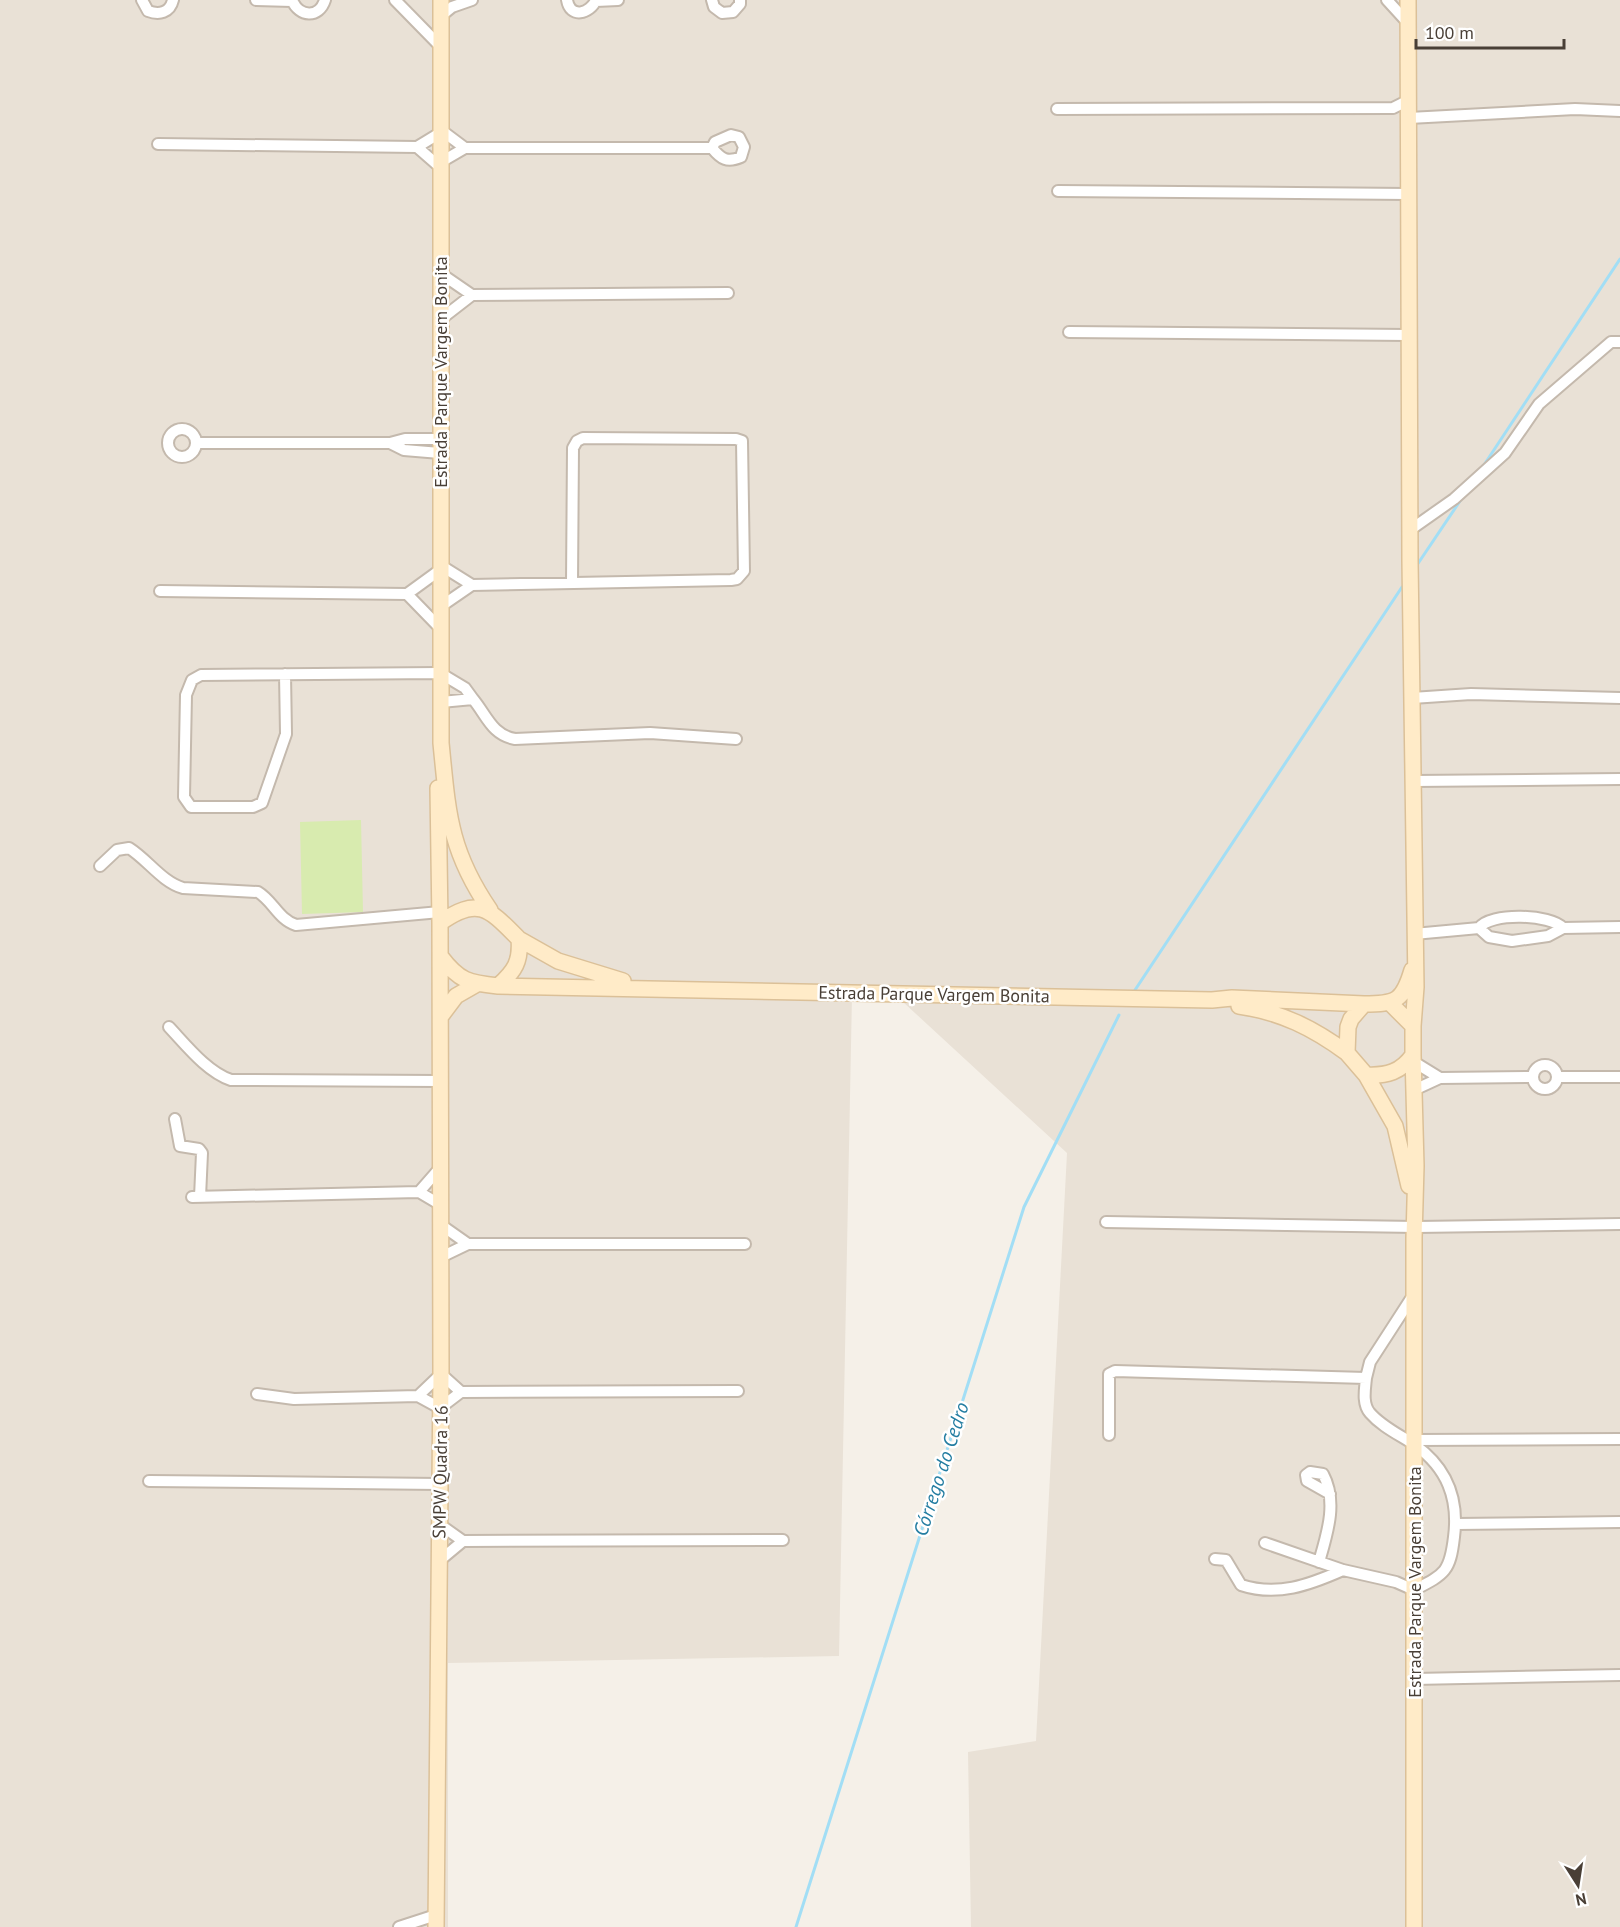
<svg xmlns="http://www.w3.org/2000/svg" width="1620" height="1927" font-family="'PT Sans',sans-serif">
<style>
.residential{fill:#e9e1d6}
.pitch{fill:#d8ebaf}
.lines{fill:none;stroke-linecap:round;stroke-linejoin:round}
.stream{stroke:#a2def5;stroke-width:3}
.street-casing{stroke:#c4b9ad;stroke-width:14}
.secondary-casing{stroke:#dbc098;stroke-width:18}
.street{stroke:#fff;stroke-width:10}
.secondary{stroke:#ffebc8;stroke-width:15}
.labels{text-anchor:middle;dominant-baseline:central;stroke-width:5;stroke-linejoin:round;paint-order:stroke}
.street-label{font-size:18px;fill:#493f36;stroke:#fff}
.water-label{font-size:20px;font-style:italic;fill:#257ea2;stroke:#fff}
</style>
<rect width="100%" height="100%" fill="#f5f0e8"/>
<path class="residential" d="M0,0H1620V1927H971L968,1752L1036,1741L1067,1153L890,990L852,995L839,1656L448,1663V1927H0Z"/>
<path class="pitch" d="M361,820L363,912L302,914L300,822Z"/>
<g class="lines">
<path class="stream" d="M1482,468L1620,259
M1417,565L1460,501
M1135,990L1402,587
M796,1927L1024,1207L1119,1015"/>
<defs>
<path id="street" d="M142,0L148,11C159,15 170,13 173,0
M256,0L292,1
M292,0C299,17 319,19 325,0
M395,0L441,47
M567,0C570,19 590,14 596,0
M712,0L714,7L722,13L733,12L740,4V0
M1387,0L1408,23
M596,1L618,0
M441,16L452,7L472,0
M1057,109L1393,108L1409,100
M1409,118L1575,109L1620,111
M441,130L465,148
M158,144L417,147L440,133
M417,147L441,168
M441,162L465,148H712C721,159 727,163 741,157L744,147L739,137L731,135L715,142L712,148
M1058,191L1408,194
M440,273L472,295
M441,319L472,295L728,293
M1069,332L1408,335
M168 443a14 14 0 1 1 28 0a14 14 0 1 1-28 0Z
M196,443H390L405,439H440
M390,443L404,450L440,453
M1410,530L1454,499L1505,453L1539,404L1611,342H1620
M440,565L472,585L731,580L737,579L744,571L742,441L736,439L583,438L577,441L573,448L572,583
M160,591L407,594L440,570
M407,594L440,628
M440,607L472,585
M285,674L286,734L262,803L253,807H191L184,797L186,695L192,680L201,675L440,673L465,688L473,699
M1412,698L1471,694L1620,698
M441,702L473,699C487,716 492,735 515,739L650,733L736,739
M1413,781L1620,779
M100,866L117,850L129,848C148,860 162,882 183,888L258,892C273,901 278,919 296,925L440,912
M1479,928C1490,912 1551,914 1563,928
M1414,934L1479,928L1489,937L1512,941L1548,936L1563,928L1620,927
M169,1027C186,1045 207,1072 231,1080L441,1081
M1414,1062L1440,1078
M1533 1077a12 12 0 1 1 24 0a12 12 0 1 1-24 0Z
M1558,1077H1620
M1414,1090L1440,1078L1533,1077
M175,1119L180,1146L199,1149L202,1153L200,1197
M419,1192L440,1168
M192,1197L419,1192L441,1205
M1106,1222L1416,1227L1620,1224
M441,1225L468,1244
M441,1257L468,1244H745
M1366,1378L1370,1362L1414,1294
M257,1394L294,1399L418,1396L440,1408L461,1392L738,1391
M418,1396L441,1374L461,1392
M1109,1435V1374L1115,1371L1366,1378C1365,1389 1362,1404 1370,1413C1382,1427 1400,1435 1415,1445C1447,1468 1459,1498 1454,1537C1450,1572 1445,1574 1414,1590L1396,1582L1343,1570L1265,1543
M1415,1440L1620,1439
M149,1481L440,1484
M439,1524L463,1541L783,1540
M1456,1524L1620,1522
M1215,1559L1226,1560L1241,1585C1277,1597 1309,1585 1343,1570
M439,1561L463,1541
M1319,1562C1327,1534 1338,1502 1323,1474L1310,1472L1306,1475L1307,1481L1330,1494
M1414,1679L1620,1675
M399,1927L436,1915"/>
<path id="secondary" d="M441,0V743C448,813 449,850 490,910
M1408,0L1410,561L1416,987L1413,1026
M438,788L440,923
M519,939L558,961L623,981
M498,986L1212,1000L1232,998L1364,1004
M1391,1004L1413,1026V1055C1401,1072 1387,1076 1366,1075L1347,1053L1348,1027L1351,1019L1364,1004C1396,1004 1403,1001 1412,970
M1239,1006C1281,1012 1313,1028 1347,1053
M441,1016L456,996L477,984
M1413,1055L1416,1166L1414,1238V1927
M1366,1075L1395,1126L1409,1186
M436,1927L441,1374L440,923C479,895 490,910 519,939C521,961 515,971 498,986C469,983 459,981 441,957"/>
</defs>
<use href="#street" class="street-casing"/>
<use href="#secondary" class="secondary-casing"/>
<use href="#street" class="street"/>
<use href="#secondary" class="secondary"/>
</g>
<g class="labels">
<g class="street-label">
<text transform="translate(440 372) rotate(-90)">Estrada Parque Vargem Bonita</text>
<text transform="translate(934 994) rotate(1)">Estrada Parque Vargem Bonita</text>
<text transform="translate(440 1472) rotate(-89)">SMPW Quadra 16</text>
<text transform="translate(1414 1582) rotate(-90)">Estrada Parque Vargem Bonita</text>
</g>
<g class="water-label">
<text transform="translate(941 1469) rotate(-72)">Córrego do Cedro</text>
</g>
</g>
<g transform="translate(1578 1885) rotate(168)" stroke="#ffffff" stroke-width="4.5" paint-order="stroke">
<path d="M0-4.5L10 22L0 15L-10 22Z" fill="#493f36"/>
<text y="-9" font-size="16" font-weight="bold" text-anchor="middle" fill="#493f36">N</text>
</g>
<path d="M1416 39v9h148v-9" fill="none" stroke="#493f36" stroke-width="3"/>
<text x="1425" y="39" font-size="18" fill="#493f36" stroke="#ffffff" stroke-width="4.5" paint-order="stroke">100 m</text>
</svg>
